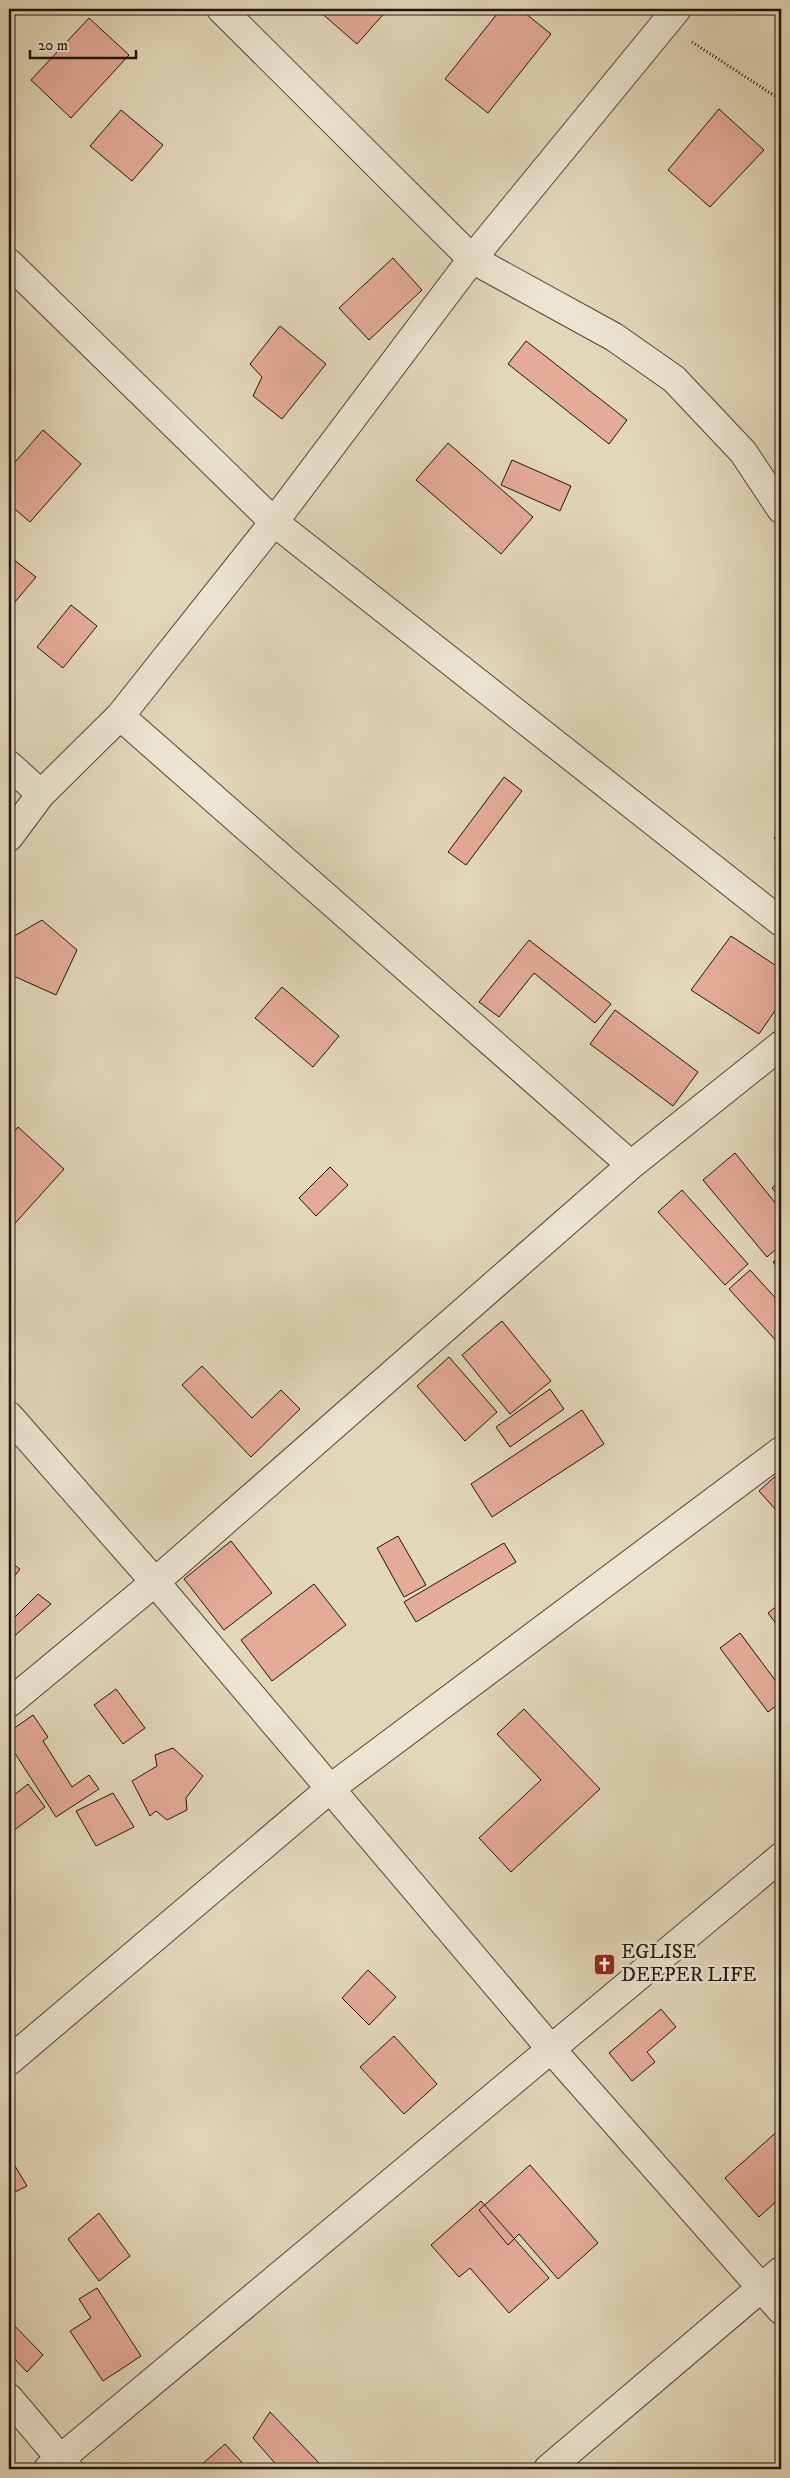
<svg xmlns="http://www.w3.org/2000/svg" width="790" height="2478" font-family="'IM FELL DW Pica',serif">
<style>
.building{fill:#e4ab99;stroke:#1e130e}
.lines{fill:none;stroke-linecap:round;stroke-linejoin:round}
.minor-casing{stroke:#4f4439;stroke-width:30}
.path{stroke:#1e130e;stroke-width:3;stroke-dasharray:1 2.5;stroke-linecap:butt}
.minor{stroke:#ede5d2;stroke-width:28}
.labels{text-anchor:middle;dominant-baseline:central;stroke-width:5;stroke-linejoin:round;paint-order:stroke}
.poi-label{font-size:20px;fill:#1e130e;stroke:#ede5d2;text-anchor:start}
</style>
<rect width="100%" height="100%" fill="#e3d7ba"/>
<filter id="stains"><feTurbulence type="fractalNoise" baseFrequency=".004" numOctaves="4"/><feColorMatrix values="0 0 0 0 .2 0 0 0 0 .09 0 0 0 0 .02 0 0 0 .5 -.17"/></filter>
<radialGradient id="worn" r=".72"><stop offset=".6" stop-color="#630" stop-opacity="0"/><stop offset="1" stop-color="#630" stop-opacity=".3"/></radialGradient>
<path class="building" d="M321,9H388L357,44L319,11Z
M501,9H520L551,34L488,113L445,79Z
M89,18L129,55L71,118L31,80Z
M719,109L764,150L710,207L668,170Z
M121,110L163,145L132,181L90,146Z
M393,258L422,290L369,340L339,308Z
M280,326L326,364L282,419L253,396L262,377L250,364Z
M526,341L627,420L609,444L508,364Z
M43,430L81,464L30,522L9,504V469Z
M448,443L533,517L501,554L416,480Z
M512,460L571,486L560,511L501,485Z
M9,556L36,577L9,609Z
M71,605L97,626L63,668L37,647Z
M504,777L522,791L466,865L448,852Z
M781,830V845L774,838Z
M42,920L77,950L56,995L9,974V939Z
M731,936L781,969V1002L759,1034L691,990Z
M529,940L611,1004L595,1023L534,973L499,1017L479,1002Z
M282,987L339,1036L313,1067L255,1018Z
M615,1010L698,1072L673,1106L590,1044Z
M18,1127L64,1169L9,1230V1138Z
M735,1153L781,1210V1245L767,1257L703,1180Z
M330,1167L348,1185L316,1216L299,1198Z
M781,1180V1199L772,1188Z
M682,1190L748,1264L725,1285L658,1212Z
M781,1255V1272L773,1262Z
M750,1270L781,1304V1346L729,1289Z
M502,1321L551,1381L510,1414L462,1355Z
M449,1357L497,1412L465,1441L417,1386Z
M202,1366L252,1418L281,1390L300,1409L251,1457L182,1385Z
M550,1389L564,1409L510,1447L496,1427Z
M582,1410L604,1444L492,1517L471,1484Z
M781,1471V1506L776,1510L759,1491Z
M398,1536L426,1585L404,1597L377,1548Z
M231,1541L272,1593L224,1630L184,1579Z
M504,1543L516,1562L416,1622L404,1602Z
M9,1561L20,1569L9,1583Z
M314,1584L346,1625L272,1681L241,1640Z
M38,1594L51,1604L11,1639L9,1636V1623Z
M781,1603V1630L768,1613Z
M740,1633L781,1688V1702L768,1712L720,1648Z
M116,1689L145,1728L123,1744L94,1705Z
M524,1709L600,1789L511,1872L479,1838L541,1780L497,1734Z
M33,1715L48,1737L43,1741L72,1787L89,1775L99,1789L56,1817L9,1744V1732Z
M173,1748L203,1776L186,1798L187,1810L167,1820L156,1811L150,1816L132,1781L157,1766L155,1755Z
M28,1784L45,1807L9,1834V1799Z
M113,1793L134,1827L96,1846L76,1811Z
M368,1970L396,1997L369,2025L342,1998Z
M661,2009L676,2027L647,2052L655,2062L632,2081L609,2053Z
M394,2036L437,2084L404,2114L360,2067Z
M781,2128V2197L759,2217L725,2178Z
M9,2156L27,2186L9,2195Z
M530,2165L598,2243L558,2279L519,2234L508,2245L479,2210Z
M481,2201L549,2278L509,2313L470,2268L459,2277L431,2245Z
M99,2213L130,2256L99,2281L68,2239Z
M97,2288L141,2356L103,2381L70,2331L91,2318L79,2299Z
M9,2320L43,2355L27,2372L9,2353Z
M270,2412L322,2466L318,2469H280L253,2438Z
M225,2444L248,2469H201L199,2467Z"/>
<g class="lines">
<defs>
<path id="minor" d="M221,9L472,259L614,337L674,379L743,452L781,509
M9,263L274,522L781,922
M120,716L631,1165
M9,765L41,794
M9,837L41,794L120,716L274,522L472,259L677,9
M9,1416L155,1582L551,2049L781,2310
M9,1703L155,1582L631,1165L781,1045
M9,2061L331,1788L781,1451
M9,2398L69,2469
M48,2469L781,1857
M548,2469L781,2271"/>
</defs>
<use href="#minor" class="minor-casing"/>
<path class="path" d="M692,42L781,100"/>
<use href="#minor" class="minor"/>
</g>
<defs>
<symbol id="church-square" viewBox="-11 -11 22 22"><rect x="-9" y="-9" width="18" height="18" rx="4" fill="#8f2418" stroke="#ede5d2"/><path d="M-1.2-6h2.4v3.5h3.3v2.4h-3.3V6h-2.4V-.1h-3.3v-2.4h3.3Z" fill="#fff"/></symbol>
</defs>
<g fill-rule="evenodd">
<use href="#church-square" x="592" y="1952" width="25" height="25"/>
</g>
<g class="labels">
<g class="poi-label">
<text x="621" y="1952">EGLISE<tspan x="621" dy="23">DEEPER LIFE</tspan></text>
</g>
</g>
<rect width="790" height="2478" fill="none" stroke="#e3d7ba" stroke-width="30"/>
<rect x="10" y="10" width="770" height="2458" fill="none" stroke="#1e130e" stroke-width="2.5"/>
<rect x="15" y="15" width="760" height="2448" fill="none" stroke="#1e130e"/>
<path d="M30 50v8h106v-8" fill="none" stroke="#1e130e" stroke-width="2.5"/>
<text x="38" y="50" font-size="15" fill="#1e130e" stroke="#ede5d2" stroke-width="4" paint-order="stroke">20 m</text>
<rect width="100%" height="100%" filter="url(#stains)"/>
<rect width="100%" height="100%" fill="url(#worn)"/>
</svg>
